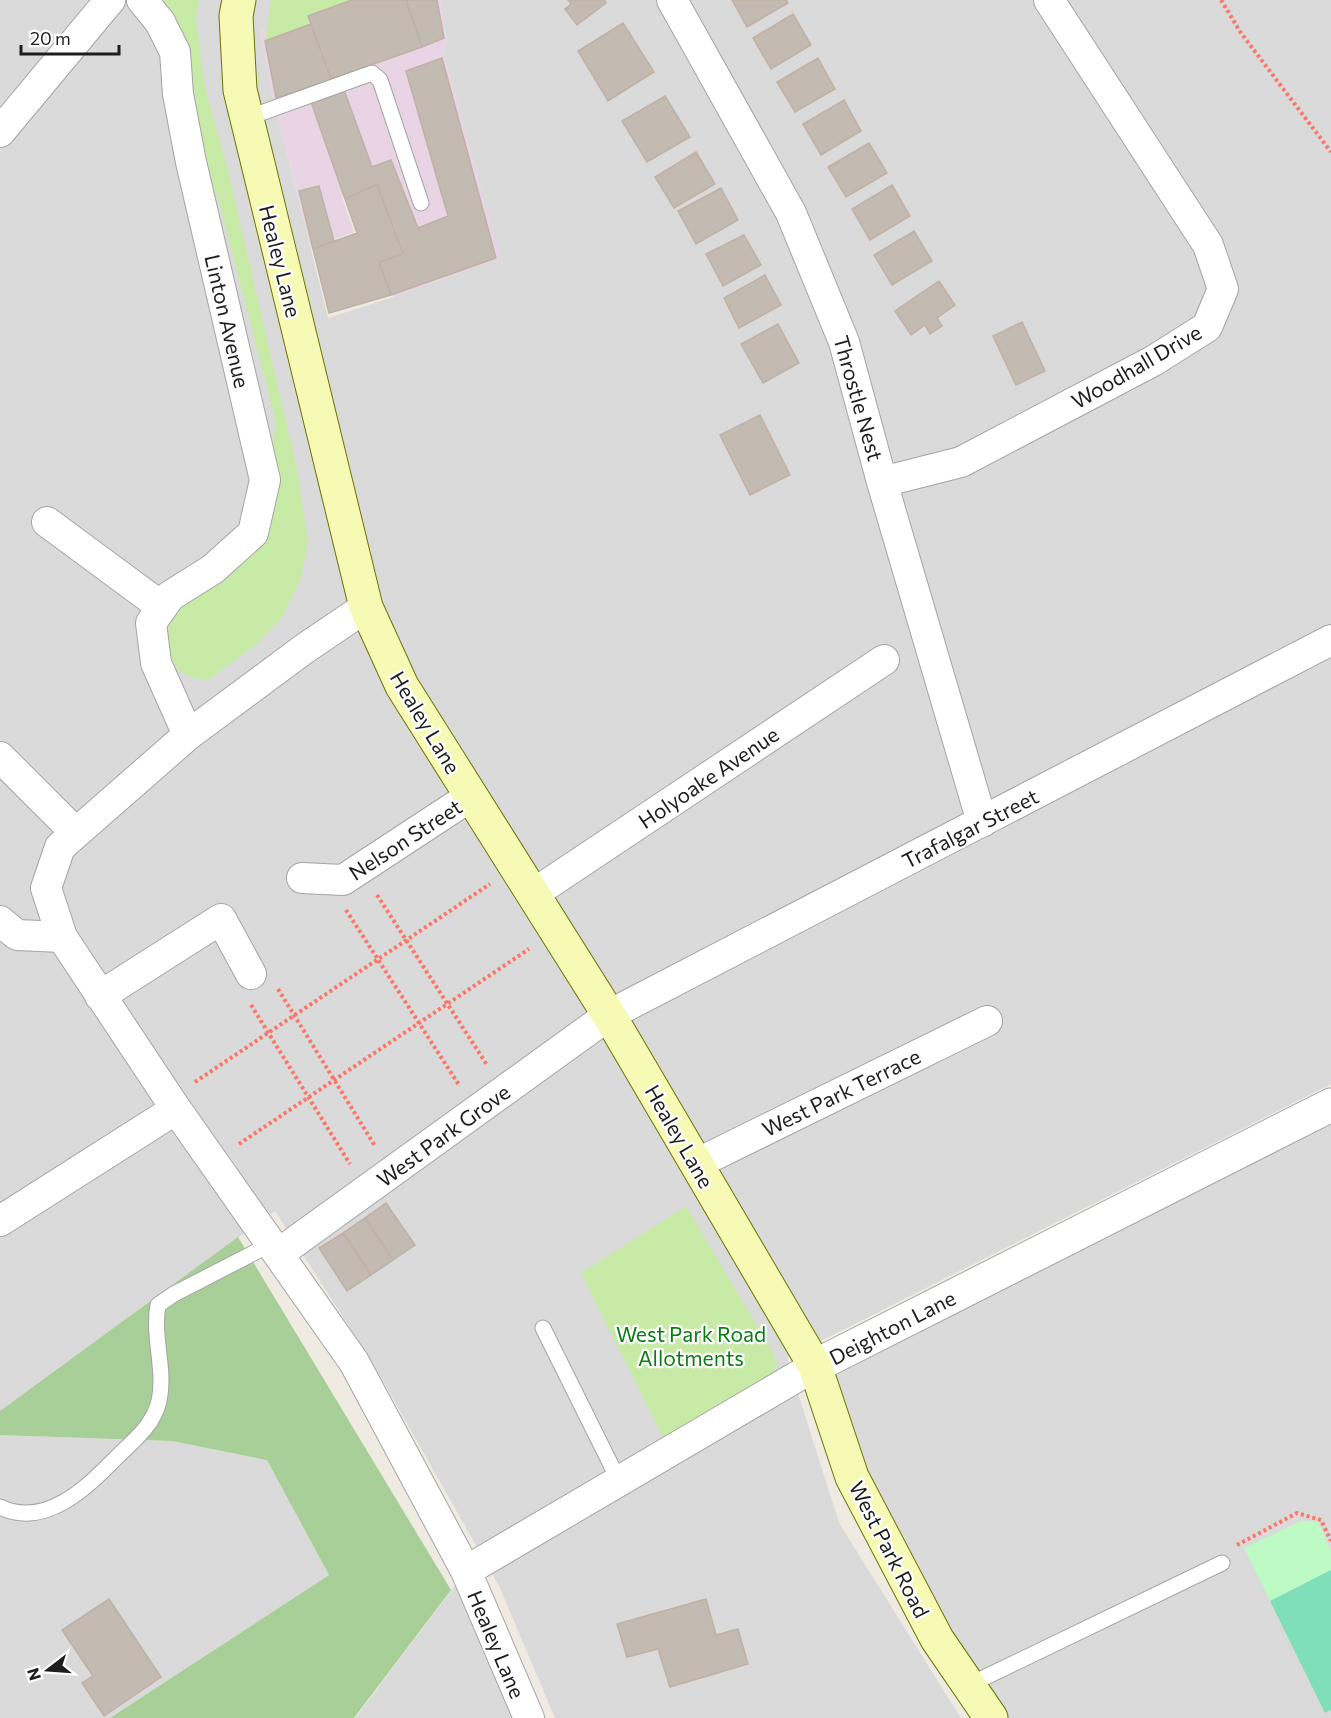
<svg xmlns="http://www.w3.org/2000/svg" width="1331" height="1718" font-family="Commissioner,sans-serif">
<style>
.residential{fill:#dbdada}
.industrial{fill:#e8d4e4}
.grass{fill:#c8eaa7}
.forest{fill:#a7cf97}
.park{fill:#befac3}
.pitch{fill:#7fdfba}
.building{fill:#c3bab2;stroke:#c0b1a5;stroke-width:1.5}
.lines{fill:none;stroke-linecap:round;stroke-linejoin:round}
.service-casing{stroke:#a4a4a4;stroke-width:17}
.minor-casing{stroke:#a4a4a4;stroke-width:32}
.tertiary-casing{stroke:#a4a4a4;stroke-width:35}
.secondary-casing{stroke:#697503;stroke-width:35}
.path{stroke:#fc7567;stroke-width:4;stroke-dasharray:3 3;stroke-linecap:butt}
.service{stroke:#fff;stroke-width:15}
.minor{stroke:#fff;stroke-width:30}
.tertiary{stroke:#fff;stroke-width:33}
.secondary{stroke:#f7fab5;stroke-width:33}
.labels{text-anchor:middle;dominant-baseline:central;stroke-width:4.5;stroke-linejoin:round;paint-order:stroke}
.street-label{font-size:21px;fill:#1d1d1d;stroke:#fff}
.park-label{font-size:21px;fill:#0a7d13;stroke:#fff}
</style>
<rect width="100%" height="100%" fill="#efebe3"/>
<path class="residential" d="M0,0H349L260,31L273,97L328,318L393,297L500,258L443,51L447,43L441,0H1331V1084L787,1358L839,1523L961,1718H555L500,1588L375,1367L275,1211L0,1411Z
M1331,1105V1718H991L937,1639L815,1366Z
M0,1435L172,1441L267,1459L329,1575L110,1718H0Z
M466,1571L529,1718H355L356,1717Z"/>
<path class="industrial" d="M349,0H441L447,43L443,51L501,258L393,297L378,259L375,182L342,197L354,232L311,248L273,97L260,31Z"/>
<path class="grass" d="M155,0H199L196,16L205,88L228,170L297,469L308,540L302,576L282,618L257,644L208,680L193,678L178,670L170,655L167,637L170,623L178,608L243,564L262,538L269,457L276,423L217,194L203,181Z
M271,0H352L308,16L311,24L265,41Z
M686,1206L771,1349L777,1363L770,1381L665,1441L581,1273Z"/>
<path class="forest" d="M238,1237L451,1590L354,1718H110L329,1575L267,1460L172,1441L0,1435V1411Z"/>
<path class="park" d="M1301,1521L1318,1522L1331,1550V1570L1270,1601L1244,1548Z"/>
<path class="pitch" d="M1331,1570V1710L1325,1713L1270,1601Z"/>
<path class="building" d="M352,0H406L422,47L331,79L308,16Z
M406,0H437L444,38L422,47Z
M568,0H604L606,3L577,25L565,9L571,4Z
M732,0H786L788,3L747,27Z
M793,14L811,45L771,69L753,38Z
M623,23L654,72L608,101L578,51Z
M311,24L331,79L276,98L265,41Z
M442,58L496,258L391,295L379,262L403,254L377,184L345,199L311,102L344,90L372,167L391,160L418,228L448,216L406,71Z
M818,58L835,89L795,112L777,82Z
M665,96L690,137L647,162L622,121Z
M844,100L861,131L821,155L803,124Z
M869,143L887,173L846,197L828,167Z
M696,152L715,184L674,208L655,177Z
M377,184L403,254L379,262L391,295L329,313L313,249L357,233L345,199Z
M892,185L910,216L870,240L852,209Z
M319,186L334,241L313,249L299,191Z
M721,188L738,220L696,244L678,211Z
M914,231L932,261L892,285L874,255Z
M744,235L761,265L723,286L706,254Z
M765,275L781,305L739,328L724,298Z
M939,281L955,305L937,318L942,326L930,334L925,325L911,335L895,311Z
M1022,322L1045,371L1016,385L993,336Z
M778,324L799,363L763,383L741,344Z
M760,415L790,475L750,495L720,435Z
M386,1203L415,1245L393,1260L365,1218Z
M365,1218L393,1260L371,1275L343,1233Z
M343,1233L371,1275L347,1291L319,1248Z
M109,1599L161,1677L104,1716L82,1683L93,1676L62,1630Z
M706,1599L716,1635L738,1629L748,1664L670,1687L658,1649L627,1657L617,1624Z"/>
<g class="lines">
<defs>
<path id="service" d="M247,118L372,73L380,80L421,203
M543,1328L619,1481
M0,1507C48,1530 91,1483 121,1453C137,1438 154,1423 159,1401C166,1370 152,1337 158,1305L174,1294L271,1244
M969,1685L1222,1563"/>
<path id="minor" d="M142,0L160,22L175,52L178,94L191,162L265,480L253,533L213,569L170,596L151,623L156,663L188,735
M672,0L791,213L844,342L882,482L982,822
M0,132L110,0
M882,482L961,462L1153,361L1207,327L1223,289L1208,245L1049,0
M47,522L162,607
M366,607L304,649L188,735L60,847L46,888L62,937L176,1109L354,1362L466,1571L529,1718
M0,757L76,833
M302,878L343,880L471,796
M533,894L884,660
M0,921L17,935L62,937
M100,996L221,919L251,974
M696,1164L987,1021
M0,1221L176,1109
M278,1254L609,1015L1331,640
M466,1571L815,1366"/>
<path id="tertiary" d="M815,1366L1331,1105"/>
<path id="secondary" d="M239,0L236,16L240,90L366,607L402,686L609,1015L815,1366L852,1477L937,1639L991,1718"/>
</defs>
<use href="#service" class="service-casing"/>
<use href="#minor" class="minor-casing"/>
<use href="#tertiary" class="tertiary-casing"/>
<use href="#secondary" class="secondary-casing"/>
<path class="path" d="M1221,0L1241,33L1331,152
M377,895L487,1065
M346,910L459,1085
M278,989L375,1146
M251,1005L350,1164
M195,1082L490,884
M239,1144L529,949
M1237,1545L1297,1513L1321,1520L1331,1541"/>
<use href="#service" class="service"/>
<use href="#minor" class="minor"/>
<use href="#tertiary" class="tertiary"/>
<use href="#secondary" class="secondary"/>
</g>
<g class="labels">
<g class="street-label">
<text transform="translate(281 261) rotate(76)">Healey Lane</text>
<text transform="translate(228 321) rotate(77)">Linton Avenue</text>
<text transform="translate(1136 366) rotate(-30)">Woodhall Drive</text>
<text transform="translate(859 398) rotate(74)">Throstle Nest</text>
<text transform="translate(426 722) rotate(59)">Healey Lane</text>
<text transform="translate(708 777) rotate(-34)">Holyoake Avenue</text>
<text transform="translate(970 828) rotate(-27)">Trafalgar Street</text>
<text transform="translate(405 839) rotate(-33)">Nelson Street</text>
<text transform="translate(841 1092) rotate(-26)">West Park Terrace</text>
<text transform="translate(443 1135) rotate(-36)">West Park Grove</text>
<text transform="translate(680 1136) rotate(60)">Healey Lane</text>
<text transform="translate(892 1327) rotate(-27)">Deighton Lane</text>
<text transform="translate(890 1549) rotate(63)">West Park Road</text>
<text transform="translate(497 1644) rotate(67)">Healey Lane</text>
</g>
<g class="park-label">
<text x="691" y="1333">West Park Road<tspan x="691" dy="24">Allotments</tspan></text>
</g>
</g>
<g transform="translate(48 1670) rotate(253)" stroke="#ffffff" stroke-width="4.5" paint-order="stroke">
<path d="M0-4.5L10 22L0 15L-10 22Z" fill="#1d1d1d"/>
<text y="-9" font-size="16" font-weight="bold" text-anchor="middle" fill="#1d1d1d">N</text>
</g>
<path d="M21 45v9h98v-9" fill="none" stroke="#1d1d1d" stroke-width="3"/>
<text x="30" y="45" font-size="18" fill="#1d1d1d" stroke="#ffffff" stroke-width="4.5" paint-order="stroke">20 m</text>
</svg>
